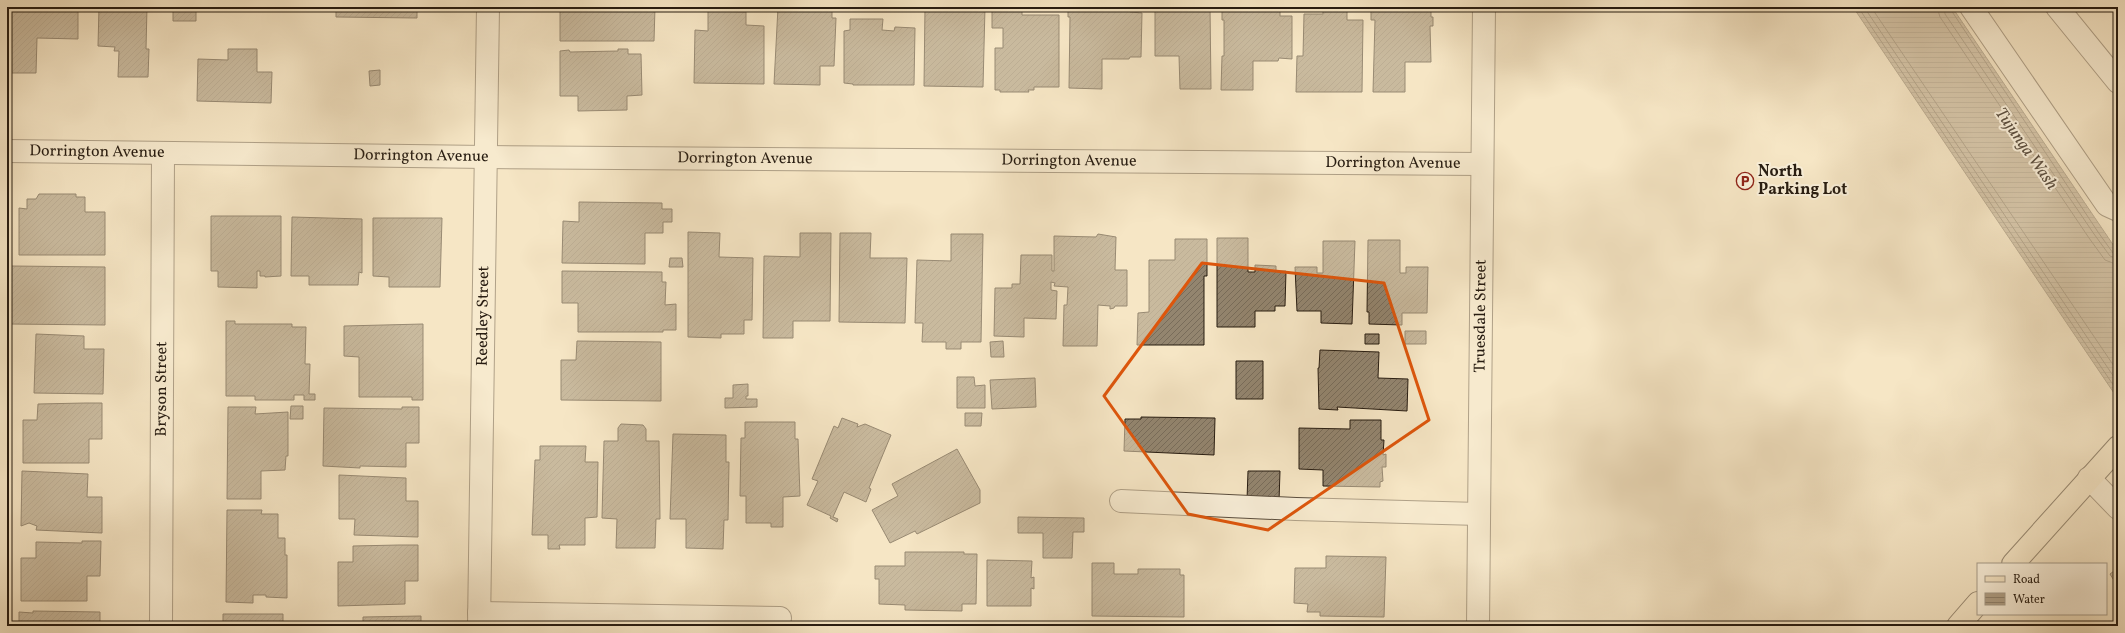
<svg xmlns="http://www.w3.org/2000/svg" width="2125" height="633" font-family="Vollkorn,serif">
<style>
.water{fill:url(#water-rules);stroke:#796c58}
.lines{fill:none;stroke-linecap:round;stroke-linejoin:round}
.shore{stroke:#6c5e4c;stroke-width:1}
.building{fill:url(#building-hatch);stroke:#271c11}
.minor-casing{stroke:#5b4e3e;stroke-width:24}
.major-casing{stroke:#271c11;stroke-width:24}
.minor{stroke:#f9efd9;stroke-width:22}
.major{stroke:#f6e6c5;stroke-width:22}
.marked{fill:none;stroke:#de560c;stroke-width:3;stroke-linejoin:round}
.labels{text-anchor:middle;dominant-baseline:central;stroke-width:4;stroke-linejoin:round;paint-order:stroke}
.street-label{font-size:16px;fill:#271c11;stroke:#f9efd9}
.poi-label{font-size:16px;font-weight:bold;fill:#271c11;stroke:#f9efd9;text-anchor:start}
.water-label{font-size:17px;font-style:italic;fill:#5e5141;stroke:#f9efd9}
</style>
<defs>
<pattern id="water-rules" width="6" height="5" patternUnits="userSpaceOnUse"><rect width="6" height="5" fill="#b0a188"/><path d="M0 2.5h6" fill="none" stroke="#8f826e"/></pattern>
<pattern id="building-hatch" width="6" height="6" patternUnits="userSpaceOnUse"><rect width="6" height="6" fill="#93856f"/><path d="M-1 1l2-2M0 6l6-6M5 7l2-2" fill="none" stroke="#786c5a"/></pattern>
</defs>
<rect width="100%" height="100%" fill="#f6e6c5"/>
<filter id="stains"><feTurbulence type="fractalNoise" baseFrequency=".005" numOctaves="4"/><feColorMatrix values="0 0 0 0 .2 0 0 0 0 .09 0 0 0 0 .02 0 0 0 .5 -.17"/></filter>
<radialGradient id="worn" r=".72"><stop offset=".6" stop-color="#630" stop-opacity="0"/><stop offset="1" stop-color="#630" stop-opacity=".3"/></radialGradient>
<path class="water" d="M1853,7H1952L2118,252V399Z"/>
<g class="lines">
<path class="shore" d="M1858,7L2118,392
M1864,7L2118,383
M1871,7L2118,372
M1937,7L1940,17L2089,238L2105,260L2118,265
M1944,7L1945,14L2094,234L2110,256L2118,259
M1949,7L2098,232L2113,253L2118,254"/>
</g>
<path class="building" d="M7,7H78V39L37,38L36,73H7Z
M99,7H147L146,49H149L148,77H118L119,51H114L115,47L98,46Z
M173,7H196V21H173Z
M336,7H417V18L336,17Z
M560,7H655L654,41H560Z
M778,7H832V18H836L834,66H820V85L774,84Z
M925,7H985L983,87L924,86Z
M992,7H1022V15H1059V87H1034V90H1028L1029,92H1000V90H995V48H1003V28H992Z
M1068,7H1130V12L1142,13L1141,57H1130L1129,59H1102V89L1069,88L1070,17H1068Z
M1155,7H1210L1211,89H1180L1179,56H1155Z
M1222,7H1280V16H1292V59L1279,58L1278,61H1253V90H1221L1222,56H1224V20H1222Z
M1323,7H1347V20H1363L1362,92H1296L1297,56H1303L1304,14H1323Z
M1371,7H1431V17H1433V26H1430L1431,62H1405V92H1373L1375,20H1371Z
M708,11L746,12V25L764,26V84L694,83L695,30L708,31Z
M850,19H883L882,30L894,31L895,27L915,28L914,85H853V84L844,83V31L850,30Z
M228,49H257V72H272L271,103L197,101L198,59L228,60Z
M618,49H628V54H641L642,95L627,96V110L578,111V96H560V51L569,50L570,52L618,51Z
M380,70V85L370,86L369,71Z
M39,194H76V197H85V212H105V255H19V208L27,209V199H36Z
M579,202L662,203V209H672V222H663V233H645V264L562,263L563,221L579,222Z
M211,216H281V276L265,277V276H260V271H257V288L218,287V271H211Z
M292,217L362,219V273L359,272L358,285H309V276H291Z
M373,218H442L440,287H389V277L373,276Z
M688,232L720,233L719,257L753,258L752,320H744V334H721V338L688,337Z
M800,233H831L830,321H793V338H763L764,256L800,257Z
M840,233H871L870,258H907L905,323L839,322Z
M951,234H983L981,342H961V349H946V342H922L923,323H915L917,260L951,261Z
M1098,234L1116,237L1115,270H1127V306H1115L1114,308L1110,309V306L1098,305L1097,346H1063L1064,305H1067L1068,287L1054,286L1055,283L1051,282V290L1057,291L1056,319L1024,318V337L994,336L995,288H1012V284H1020L1021,255H1052V271H1054V236L1096,237Z
M1217,238H1248V272H1255V265L1276,266V271H1286L1285,306H1275V311H1255V327H1217Z
M1175,239H1207V276H1204V345H1137L1138,313L1149,312V260H1175Z
M1368,240H1400V273H1406V267H1428L1427,313H1402V325L1369,324V312H1367Z
M1323,241H1355L1352,324L1321,323V311H1297L1295,267H1317V273H1323Z
M670,258H682L683,267H669Z
M11,266L105,267V325L9,324Z
M562,271L662,272V282H666L665,305L676,304V330H663V332H578V303H562Z
M226,321H235V324H292V327H306L305,364H310L309,394H315V400H304V395H294V400H255V396H226Z
M423,324V400H412V397H359V357L344,356V326Z
M1405,331H1426V344H1405Z
M36,334L84,336V349H104L103,394L34,393Z
M1365,334H1379V344H1365Z
M577,341L661,342V401L561,400V360H576Z
M1003,341L1004,357H991L990,342Z
M1320,350L1379,352L1378,378L1408,379L1407,411L1337,407L1338,410L1319,409L1318,368H1319Z
M1236,361H1263V399H1236Z
M957,377H974L975,386L985,385V408H957Z
M1035,378L1036,407L992,409L990,380Z
M748,384V396H746V399H757V407L725,408V398H733V385Z
M85,403H102V439H89V463H23V420H37L38,404Z
M291,406H303V419H290Z
M228,407H256L255,414L288,412V456H286L285,470L261,471V499H227Z
M402,407H419V443H406V467L360,466V468L323,466L324,408L402,409Z
M965,413H982L981,426H965Z
M1141,417L1215,418L1214,455L1124,451L1125,419H1141Z
M842,418L858,424L857,427L865,424L891,435L869,488L871,489L866,502L844,492L833,517L838,519L837,522L830,518L831,516L807,505L818,481L812,479L834,426L838,428Z
M1350,420H1381V440H1384L1383,455L1386,454V467H1382L1383,481L1380,482V487L1323,486V470L1299,469V428L1350,429Z
M745,422H795V439H798L800,496L783,497V527H771V523H746V496H740L741,438H745Z
M621,424L643,425L646,429V441H659L660,519H656L655,548H616L617,519L602,518L604,441H618V428Z
M673,434L726,435V462H729L728,520H724L723,549L686,548V519H670Z
M540,446H586L585,462H598L597,517L585,518V545H559L560,549H548V535H532L535,460H540Z
M957,449L980,490V503L917,534L915,531L890,543L872,510L898,496L892,484Z
M22,471L88,474L87,497H102V533L36,530L37,526L29,523L21,526Z
M1248,471H1280L1279,501L1247,500Z
M339,475L406,478V501H418V537L354,535L355,519H339Z
M227,510H262L261,514H278V538H285V555H287V598L266,597V595H253V603L226,602Z
M1018,517L1084,518V532H1073L1072,558H1043V533H1018Z
M82,541H101L100,576H87V601H21V558H36V542L82,543Z
M399,545H418V581H405V604L338,606V562H353V546Z
M905,552H964V554H977L976,604H962V611L905,610V605L879,604V579H875V566H905Z
M1326,556L1386,557L1384,617L1320,616V612H1307L1308,604L1294,603L1295,568H1326Z
M987,560L1032,561L1031,578L1034,577V589L1031,588V606H987Z
M1092,563H1114V574H1138V569H1180V575H1184V617L1092,616Z
M2118,568V587L2110,574Z
M33,611L100,612V626H19V612L33,613Z
M223,614H283V626H223Z
M421,616V626H363V617Z
M904,622H963V624H978V626H904Z
M1198,624H1211V626H1198Z
M1248,625L1301,626H1248Z"/>
<g class="lines">
<defs>
<g id="minor">
<path d="M1971,7L2107,205L2118,210"/>
<path d="M2057,7L2118,82"/>
<path id="s1" d="M7,151L486,157L1482,164"/>
<path d="M2089,478L2118,508"/>
<path d="M1121,501L1296,509L1479,514"/>
<path d="M479,613L780,618"/>
<path id="s2" d="M161,626L163,153"/>
<path id="s3" d="M479,626L488,7"/>
<path id="s4" d="M1478,626L1484,7"/>
</g>
<path id="major" d="M2013,564L2118,447
M1958,626L1978,603"/>
</defs>
<use href="#minor" class="minor-casing"/>
<use href="#major" class="major-casing"/>
<use href="#minor" class="minor"/>
<use href="#major" class="major"/>
</g>
<path d="M0 0H2125V633H0ZM1202,263L1384,283L1429,420L1268,530L1188,514L1104,396Z" fill="#f6e6c5" fill-opacity=".55" fill-rule="evenodd"/>
<path class="marked" d="M1202,263L1384,283L1429,420L1268,530L1188,514L1104,396Z"/>
<defs>
<symbol id="parking-ring" viewBox="-11 -11 22 22"><circle r="9.5" fill="#f9efd9" stroke="#8f2418" stroke-width="1.5"/><path d="M-3.5-5.5H1a3.5 3.5 0 0 1 0 7H-1V5.5H-3.5ZM-1-3.4V-.6H.8a1.4 1.4 0 0 0 0-2.8Z" fill="#8f2418"/></symbol>
</defs>
<g fill-rule="evenodd">
<use href="#parking-ring" x="1735" y="171" width="20" height="20"/>
</g>
<g class="labels">
<g class="street-label">
<text stroke="none"><textPath href="#s1" startOffset="90">Dorrington Avenue</textPath></text>
<text stroke="none"><textPath href="#s1" startOffset="414">Dorrington Avenue</textPath></text>
<text stroke="none"><textPath href="#s1" startOffset="738">Dorrington Avenue</textPath></text>
<text stroke="none"><textPath href="#s1" startOffset="1062">Dorrington Avenue</textPath></text>
<text stroke="none"><textPath href="#s1" startOffset="1386">Dorrington Avenue</textPath></text>
<text stroke="none"><textPath href="#s4" startOffset="310">Truesdale Street</textPath></text>
<text stroke="none"><textPath href="#s3" startOffset="310">Reedley Street</textPath></text>
<text stroke="none"><textPath href="#s2" startOffset="237">Bryson Street</textPath></text>
</g>
<g class="poi-label">
<text x="1758" y="172">North<tspan x="1758" dy="18">Parking Lot</tspan></text>
</g>
<g class="water-label">
<text transform="translate(2026 149) rotate(55)">Tujunga Wash</text>
</g>
</g>
<rect width="2125" height="633" fill="none" stroke="#f6e6c5" stroke-width="24"/>
<rect x="8" y="8" width="2109" height="617" fill="none" stroke="#271c11" stroke-width="2"/>
<rect x="12" y="12" width="2101" height="609" fill="none" stroke="#271c11"/>
<rect x="1977" y="563" width="130" height="52" fill="#f9efd9" stroke="#a59b89"/>
<rect x="1985" y="576" width="20" height="6" fill="#f6e6c5" stroke="#a59b89"/>
<text x="2013" y="583" font-size="12" fill="#271c11">Road</text>
<rect x="1985" y="593" width="20" height="12" fill="url(#water-rules)" stroke="#a59b89"/>
<text x="2013" y="603" font-size="12" fill="#271c11">Water</text>
<rect width="100%" height="100%" filter="url(#stains)"/>
<rect width="100%" height="100%" fill="url(#worn)"/>
</svg>
